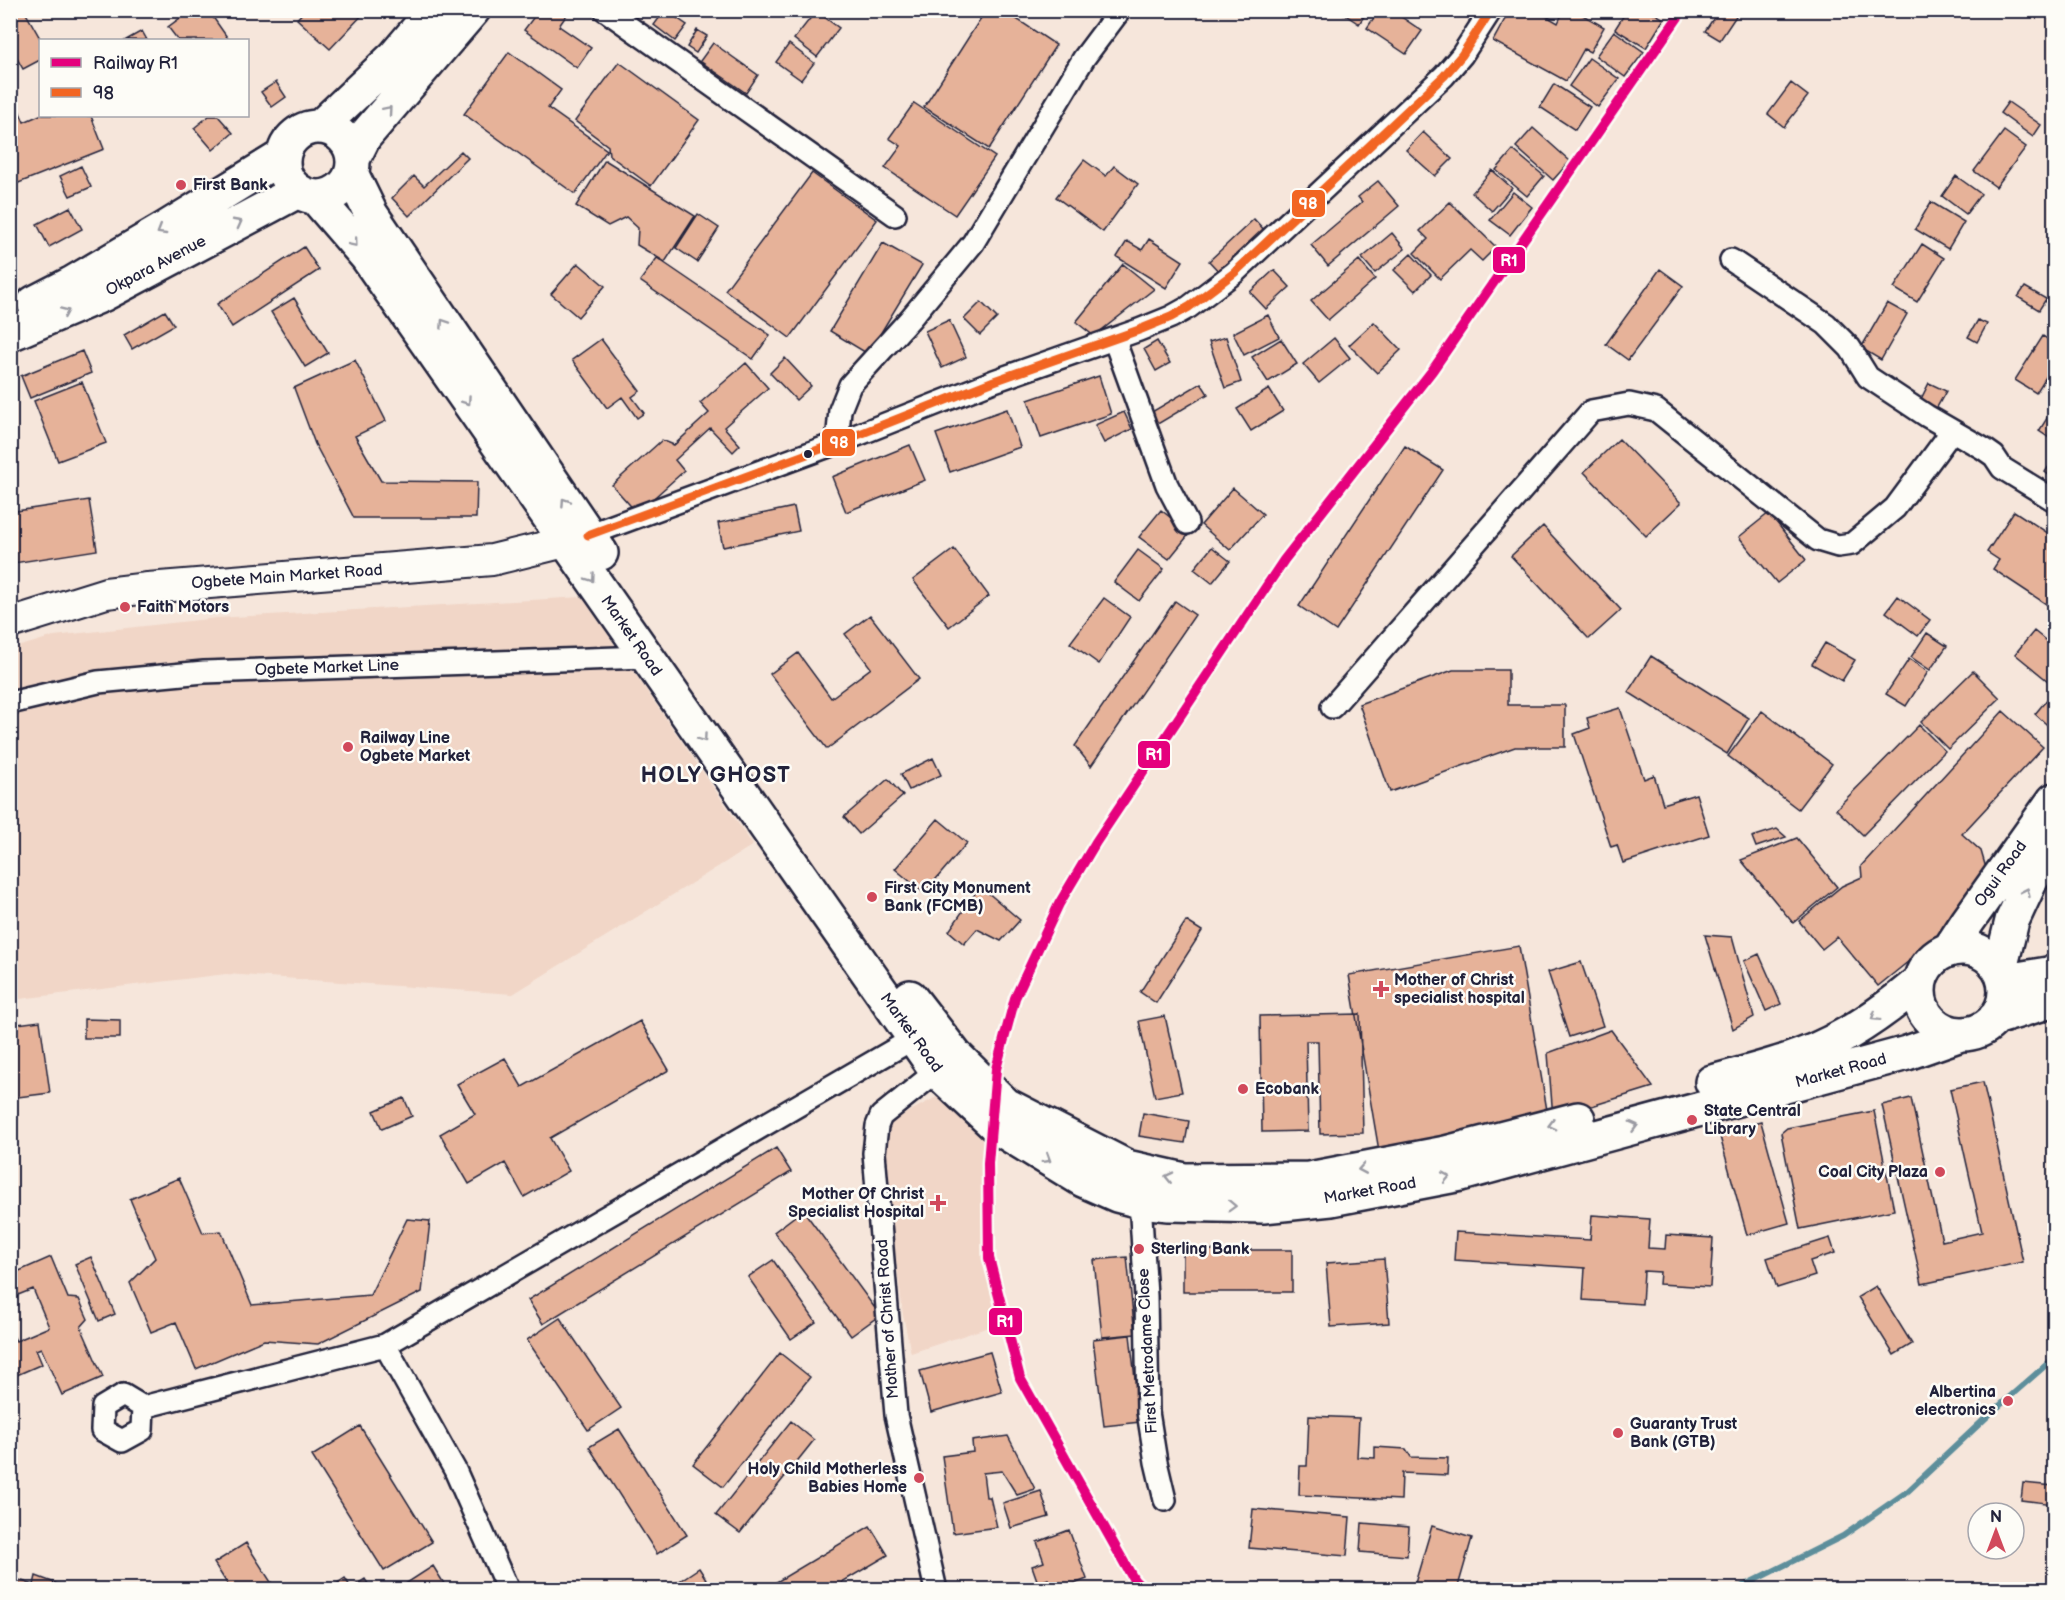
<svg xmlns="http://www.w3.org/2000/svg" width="2065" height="1600" font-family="'Balsamiq Sans',sans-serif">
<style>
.built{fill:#f1d6c7}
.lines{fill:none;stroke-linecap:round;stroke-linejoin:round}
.stream{stroke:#5d8e9b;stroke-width:6}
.building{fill:#e6b299;stroke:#22223b;stroke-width:1.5}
.street-casing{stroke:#22223b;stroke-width:26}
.secondary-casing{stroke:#22223b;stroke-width:34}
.primary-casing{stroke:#22223b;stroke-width:38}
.street{stroke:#fdfcf7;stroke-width:21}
.secondary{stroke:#fdfcf7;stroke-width:30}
.primary{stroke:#fdfcf7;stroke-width:33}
.bus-1-casing{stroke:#fdfcf7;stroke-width:14}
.bus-1{stroke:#f26522;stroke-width:9}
.rail-1-casing{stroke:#fdfcf7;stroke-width:15}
.rail-1{stroke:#e5007d;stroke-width:10}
.oneway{stroke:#9a9aa2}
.poi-dot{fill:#d1495b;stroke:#fdfcf7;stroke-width:2}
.bus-dot{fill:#22223b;stroke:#fdfcf7;stroke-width:2}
.labels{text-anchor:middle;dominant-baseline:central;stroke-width:5;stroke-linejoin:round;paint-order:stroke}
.poi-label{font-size:16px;font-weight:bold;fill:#22223b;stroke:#fdfcf7;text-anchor:start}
.street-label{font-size:16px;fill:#22223b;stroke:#fdfcf7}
.district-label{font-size:22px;font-weight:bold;letter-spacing:1.5px;fill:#22223b;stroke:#fdfcf7}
.line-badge{stroke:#fdfcf7;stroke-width:2}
.badge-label{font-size:16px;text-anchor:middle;font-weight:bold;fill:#fff}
</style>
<rect width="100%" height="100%" fill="#f6e6db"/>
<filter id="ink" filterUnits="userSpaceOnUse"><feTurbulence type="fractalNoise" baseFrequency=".0167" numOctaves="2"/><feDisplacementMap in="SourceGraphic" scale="12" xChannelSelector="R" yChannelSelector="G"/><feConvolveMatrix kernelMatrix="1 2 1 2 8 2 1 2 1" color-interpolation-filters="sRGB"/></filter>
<g filter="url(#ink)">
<path class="built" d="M582,597L753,845L513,994L226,974L11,1000V649L54,636L217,618Z
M946,1092L982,1133L988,1159V1246L1007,1321L911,1353L903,1315L881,1137L882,1126Z"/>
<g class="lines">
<path class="stream" d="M1735,1590L1843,1536L1908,1491L1990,1414L2054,1358"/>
</g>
<path class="building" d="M10,10H24L41,40L40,60L23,69L10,46Z
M191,10H208L229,40H178L168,27Z
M305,10H367L330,49L297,19Z
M539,10H565L568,13L559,26L591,48L577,68L524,30Z
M665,10L687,25L675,41L654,25Z
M986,10H1003L1056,45L989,149L924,107Z
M1338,10H1368L1359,24Z
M1379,10H1391L1422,31L1406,54L1367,28Z
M1510,10H1536L1558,23L1564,10H1574L1604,27L1590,52L1584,49L1566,81L1493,41Z
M1627,10H1649L1664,19L1646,48L1615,29Z
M1719,10H1740L1720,40L1705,31Z
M816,11L839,28L817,57L794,39Z
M697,30L707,36L696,53L687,47Z
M142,31L147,40H126Z
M1614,31L1644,52L1625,77L1596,56Z
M713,43L758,75L746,93L700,61Z
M789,44L814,63L801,80L776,62Z
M509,52L561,90L548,108L607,150L575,194L464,114Z
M1589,58L1619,79L1598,107L1569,86Z
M619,62L699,120L651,186L609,155L608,146L575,121Z
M276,82L286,97L272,107L261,92Z
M1791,83L1808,96L1784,127L1768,114Z
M1554,84L1590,107L1575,130L1540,107Z
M10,89L24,122L40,115L91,116L104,149L16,184L10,170Z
M2008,102L2041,125L2033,137L2000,113Z
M914,103L995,157L955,215L885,168L901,146L889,138Z
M209,116H218L233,133L213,150L194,128Z
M1533,128L1570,161L1553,180L1516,147Z
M2004,131L2026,147L1996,187L1974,171Z
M1423,132L1452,159L1435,176L1406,150Z
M1513,150L1544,176L1527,196L1496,170Z
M461,151L468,158L409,216L392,198L414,176L424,186Z
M605,160L695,216L665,262L637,245L638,228L626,217L608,226L576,206Z
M1084,160L1106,176L1114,166L1138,184L1103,232L1056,197Z
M81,166L91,187L70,196L60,176Z
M1492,170L1512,188L1492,211L1472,193Z
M812,173L877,220L790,338L725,290Z
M1956,176L1981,194L1966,214L1942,196Z
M1378,181L1399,206L1328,266L1311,245L1362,202L1358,197Z
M1513,192L1532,207L1510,235L1490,220Z
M1450,202L1496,247L1482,261L1470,250L1440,279L1414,253L1428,239L1420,231Z
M1931,202L1964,222L1948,249L1915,229Z
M70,207L82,229L49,247L37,224Z
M698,214L719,228L697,262L676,248Z
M1254,219L1267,233L1222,275L1209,261Z
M1392,233L1405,249L1375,273L1362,258Z
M1149,239L1183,261L1166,288L1117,257L1127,241L1142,250Z
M883,243L922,265L868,354L830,331Z
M1922,244L1944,258L1917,302L1894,288Z
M304,247L319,270L232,327L217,304Z
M1411,254L1431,275L1415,291L1394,270Z
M657,258L770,335L753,359L640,281Z
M1359,260L1375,279L1328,320L1311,301Z
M578,263L605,286L578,317L551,294Z
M1123,264L1154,289L1094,336L1076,322Z
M1660,269L1683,286L1628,360L1606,344Z
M1274,270L1290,287L1266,309L1250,292Z
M2025,287L2046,299L2039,310L2018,297Z
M294,298L328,353L305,367L271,312Z
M981,302L997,318L980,335L964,319Z
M1887,303L1907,314L1881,360L1861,348Z
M165,311L174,325L132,349L124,335Z
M1268,315L1279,337L1244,355L1233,333Z
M949,320L966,357L942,368L925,331Z
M1978,320L1987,324L1977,342L1968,337Z
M1374,322L1401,350L1377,373L1349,345Z
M2043,336L2054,344V364L2036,393L2015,380Z
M1226,337L1241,382L1225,388L1209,342Z
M1334,338L1350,358L1319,383L1303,364Z
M601,339L640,391L632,397L644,413L637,418L622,397L607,408L572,360Z
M1281,339L1297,364L1268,382L1252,357Z
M1157,341L1170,363L1156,371L1144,349Z
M82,351L91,373L30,398L21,376Z
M785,358L811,386L796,400L770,373Z
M355,360L386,421L355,436L381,481L477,482L476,518H354L315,444L294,388Z
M746,363L768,388L724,427L740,445L733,452L710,428L675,460L684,471L637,513L612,485L662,440L674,445L709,413L700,403Z
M1099,376L1111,414L1041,438L1028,400Z
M82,382L106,443L58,461L34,401Z
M1201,383L1208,394L1156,425L1150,413Z
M1929,383L1946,391L1936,409L1920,401Z
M1269,389L1283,411L1251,431L1237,409Z
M2054,407V441L2039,431Z
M1007,409L1020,447L950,472L936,434Z
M1124,412L1132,429L1104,443L1095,425Z
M1619,439L1681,503L1646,536L1584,472Z
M910,445L925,480L846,512L832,477Z
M1405,446L1443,470L1336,631L1299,606Z
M2054,459V479L2045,472Z
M1233,488L1263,514L1230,550L1201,525Z
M89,500L97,550L14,563L10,541V512Z
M794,507L799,531L723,547L718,523Z
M1161,510L1190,533L1169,559L1139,537Z
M2014,511L2054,537V605L2052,608L1993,569L1999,560L1987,552Z
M1769,513L1806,560L1777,583L1739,537Z
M1543,526L1621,610L1589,639L1511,556Z
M1212,547L1230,561L1212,583L1194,569Z
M954,549L989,596L949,627L913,580Z
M1138,550L1164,569L1139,601L1114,582Z
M1898,596L1930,620L1918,636L1886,612Z
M1104,598L1130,617L1099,664L1070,643Z
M1175,601L1195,615L1091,766L1075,746Z
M870,615L919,679L827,749L770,674L798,653L831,698L871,668L845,634Z
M2034,631L2054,647V686L2015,654Z
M1927,633L1947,646L1930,670L1911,657Z
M1825,643L1855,660L1842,681L1812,664Z
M1651,656L1749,718L1727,754L1628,692Z
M1909,659L1928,672L1906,706L1886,694Z
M1453,670H1508V705H1565V747H1515L1390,792L1359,704Z
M1973,671L2000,698L1948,749L1921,722Z
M2054,691V731L2035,714Z
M1620,708L1644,779L1654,775L1663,804L1696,794L1709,835L1623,863L1617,845L1611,847L1574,734L1590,728L1587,718Z
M1762,711L1832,764L1798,809L1728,756Z
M2003,711L2043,747L1962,834L1981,851L1988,875L1961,919L1878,986L1837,937L1822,949L1799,921L1842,886L1862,877L1861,866Z
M1919,725L1945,751L1863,835L1836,809Z
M933,758L941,775L909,790L901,774Z
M888,779L903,796L859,834L844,817Z
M938,819L967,843L924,893L895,869Z
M1777,829L1786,837L1756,847L1752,837Z
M1797,838L1837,887L1793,923L1741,860Z
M980,886L1020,920L1001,941L977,929L964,944L949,931Z
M1186,921L1202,931L1156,1003L1140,992Z
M1705,935L1732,937L1754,1017L1733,1029Z
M1519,946L1549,1122L1379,1151L1349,975Z
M1759,954L1781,1004L1766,1011L1744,961Z
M1581,962L1603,1026L1569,1037L1548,972Z
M1360,1014L1363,1133L1320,1134L1318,1041H1306L1308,1131L1262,1132L1260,1016Z
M1165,1016L1182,1092L1155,1097L1139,1021Z
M84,1019L120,1020V1038H84Z
M40,1021L50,1093L10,1098V1025Z
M640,1021L669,1070L550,1138L569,1171L524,1197L505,1163L469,1184L440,1134L475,1114L457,1084L505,1058L522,1087Z
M1611,1030L1653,1087L1553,1118L1548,1053Z
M1983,1082L2023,1262L1922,1284L1882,1105L1911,1098L1942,1241L1982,1232L1950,1089Z
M404,1098L412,1116L382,1129L374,1111Z
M1874,1111L1894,1210L1800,1229L1781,1133L1787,1128Z
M1143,1113L1189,1121L1185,1143L1139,1136Z
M1761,1122L1789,1223L1747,1235L1719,1133Z
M776,1148L791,1172L543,1324L528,1300Z
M179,1178L203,1233L221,1231L252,1305L370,1295L407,1219L430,1221L422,1292L318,1344L264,1340L196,1369L176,1322L151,1332L130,1283L155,1258L130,1199Z
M803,1210L880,1315L851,1336L774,1232Z
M1592,1215L1650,1219L1648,1248L1665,1249L1666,1235L1713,1238L1710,1287L1659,1284L1660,1272L1644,1271L1642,1304L1583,1300L1585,1268L1454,1260L1456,1232L1590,1240Z
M1830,1238L1835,1253L1810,1261L1815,1276L1777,1288L1767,1258Z
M1183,1250H1292V1292H1183Z
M51,1257L68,1298L79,1299L88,1319L81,1327L103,1377L62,1395L41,1348L36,1350L42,1364L10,1378V1330L16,1341L49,1327L33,1289L13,1297L10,1292V1275Z
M91,1257L115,1314L99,1321L75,1264Z
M1127,1257L1135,1334L1102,1337L1094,1260Z
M1384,1259L1389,1323L1331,1327L1326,1263Z
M773,1260L816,1322L791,1339L748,1277Z
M1876,1286L1912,1344L1894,1355L1858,1297Z
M560,1318L621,1408L588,1430L527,1340Z
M1130,1335L1140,1422L1104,1426L1093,1339Z
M990,1352L1002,1392L931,1412L920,1371Z
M780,1353L810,1377L723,1487L693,1464Z
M1309,1416L1359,1418L1357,1457L1375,1458V1447L1406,1449L1411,1457L1448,1458L1447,1475L1402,1473L1401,1500L1299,1495L1300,1466H1307Z
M791,1421L814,1440L740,1533L716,1515Z
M360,1426L432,1542L384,1571L312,1456Z
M619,1429L687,1535L657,1554L589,1447Z
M1008,1436L1035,1489L1017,1495L1002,1471L983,1473L986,1497H990L997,1527L953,1533L942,1456L973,1452L972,1441Z
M2023,1483L2054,1486V1504L2021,1500Z
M1041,1491L1049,1517L1011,1528L1003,1503Z
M1253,1509L1350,1517L1347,1556L1249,1548Z
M1362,1523L1409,1527L1407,1556L1360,1552Z
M870,1526L888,1555L842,1582L840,1590H763Z
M1432,1526L1472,1538L1457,1590H1413Z
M1069,1530L1087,1579L1059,1590H1052L1048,1579L1038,1583L1032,1566L1044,1562L1037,1542Z
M246,1543L276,1590H231L214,1563Z
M433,1566L448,1590H396Z
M699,1568L713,1590H666Z
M36,1576L63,1586L61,1590H10V1577L34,1585Z
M345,1578L351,1588L365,1579L372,1590H327Z"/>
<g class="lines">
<defs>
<path id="street" d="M605,10L895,215
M1731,260L1826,324L1850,348L1868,377L1927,416L1984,449L1994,456L2002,468L2054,500
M1114,339L1167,485L1187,523
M837,443L840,410L850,385L910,319L973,243L1084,58L1120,10
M588,535L837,443L994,381L1139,330L1171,317L1189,307L1234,273L1444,76L1462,55L1491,10
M10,703L98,682L204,672L646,657
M1332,707L1591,411L1629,404L1656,410L1818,540L1838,546L1852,544L1895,508L1952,431
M1140,1201L1146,1296L1148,1412L1156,1462L1165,1500
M385,1345L455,1470L508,1590
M123,1395L143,1407L142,1430L122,1441L102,1430L103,1407Z
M143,1407L385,1345L923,1033
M936,1590L896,1415L874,1153L877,1126L881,1116L937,1071"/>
<path id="secondary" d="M10,623L106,593L148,588L492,560L565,542"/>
<path id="primary" d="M283 162a35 35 0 1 1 70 0a35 35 0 1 1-70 0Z
M320,127L395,56L434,10
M354,157L364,137L473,10
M352,175L371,214L601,553
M316,198L367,257L937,1071L998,1128L1083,1180L1117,1195L1140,1201L1169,1204L1263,1206L1331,1199L1461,1174L1907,1053L1961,1034
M34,303L71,284L166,228L283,156
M10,334L104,294L298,191
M1919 991a43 43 0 1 1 86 0a43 43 0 1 1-86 0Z
M1949,950L1968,921L2054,800
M2000,969L2012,921L2031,880L2054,846
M2005,981L2054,973
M910,997L955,1055L1006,1105L1127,1167L1185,1180L1309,1179L1446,1153L1578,1119
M1995,1018L2054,1000
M1712,1082C1741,1074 1771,1067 1800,1056C1845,1040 1884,1012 1920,981"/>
</defs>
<use href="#street" class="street-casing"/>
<use href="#secondary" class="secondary-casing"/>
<use href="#primary" class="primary-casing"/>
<use href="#street" class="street"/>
<use href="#secondary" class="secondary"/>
<use href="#primary" class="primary"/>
<defs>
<path id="bus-1" d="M588,535L837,443L994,381L1139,330L1171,317L1189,307L1234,273L1444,76L1462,55L1491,10"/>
</defs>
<use href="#bus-1" class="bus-1-casing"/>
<use href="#bus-1" class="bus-1"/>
<defs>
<path id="rail-1" d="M1144,1590L1134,1580L1020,1378L989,1258L988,1163L996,1069L1015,998L1059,904L1096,842L1284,560L1432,371L1683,10"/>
</defs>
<use href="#rail-1" class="rail-1-casing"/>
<use href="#rail-1" class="rail-1"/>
</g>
<defs><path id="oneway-chevron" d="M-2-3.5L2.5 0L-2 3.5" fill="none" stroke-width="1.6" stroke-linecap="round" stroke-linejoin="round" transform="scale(1.5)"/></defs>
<g class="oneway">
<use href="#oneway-chevron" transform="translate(388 110) rotate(-49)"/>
<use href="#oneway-chevron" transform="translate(238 223) rotate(-28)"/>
<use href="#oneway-chevron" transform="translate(161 231) rotate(149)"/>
<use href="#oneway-chevron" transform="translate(354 243) rotate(50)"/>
<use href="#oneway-chevron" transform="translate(65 312) rotate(-24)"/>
<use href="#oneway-chevron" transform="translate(444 323) rotate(-124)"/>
<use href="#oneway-chevron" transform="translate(467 401) rotate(55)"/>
<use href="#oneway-chevron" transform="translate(565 502) rotate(-124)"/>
<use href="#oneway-chevron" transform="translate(591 578) rotate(55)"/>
<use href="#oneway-chevron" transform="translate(703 738) rotate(55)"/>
<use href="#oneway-chevron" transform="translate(2026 892) rotate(-65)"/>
<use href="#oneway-chevron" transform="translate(1875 1017) rotate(148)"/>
<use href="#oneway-chevron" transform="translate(1552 1125) rotate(165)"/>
<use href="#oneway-chevron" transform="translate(1634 1126) rotate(-15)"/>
<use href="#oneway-chevron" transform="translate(1047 1159) rotate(32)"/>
<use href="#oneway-chevron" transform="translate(1362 1169) rotate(170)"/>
<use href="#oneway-chevron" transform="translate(1169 1177) rotate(-167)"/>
<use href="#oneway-chevron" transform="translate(1446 1177) rotate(-11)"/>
<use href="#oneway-chevron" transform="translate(1232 1206) rotate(2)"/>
</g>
</g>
<g class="poi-dot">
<circle cx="181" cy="185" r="6"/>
<circle cx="125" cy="607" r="6"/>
<circle cx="348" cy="747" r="6"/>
<circle cx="872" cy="897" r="6"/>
<path d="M1378 980h6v6h6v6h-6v6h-6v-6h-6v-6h6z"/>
<circle cx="1243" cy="1089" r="6"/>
<circle cx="1692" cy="1120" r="6"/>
<circle cx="1940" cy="1172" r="6"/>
<path d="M935 1194h6v6h6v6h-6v6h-6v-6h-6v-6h6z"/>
<circle cx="1139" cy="1249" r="6"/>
<circle cx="2008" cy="1401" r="6"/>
<circle cx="1618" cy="1433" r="6"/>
<circle cx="919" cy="1478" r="6"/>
</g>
<circle class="bus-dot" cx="808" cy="454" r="5"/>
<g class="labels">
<g class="poi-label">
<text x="193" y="185">First Bank</text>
<text x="137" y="607">Faith Motors</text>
<text x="360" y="738">Railway Line<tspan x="360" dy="18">Ogbete Market</tspan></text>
<text x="884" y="888">First City Monument<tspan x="884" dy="18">Bank (FCMB)</tspan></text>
<text x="1394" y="980">Mother of Christ<tspan x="1394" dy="18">specialist hospital</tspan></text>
<text x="1255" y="1089">Ecobank</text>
<text x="1704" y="1111">State Central<tspan x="1704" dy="18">Library</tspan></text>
<text x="1928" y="1172" text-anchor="end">Coal City Plaza</text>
<text x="924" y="1194" text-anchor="end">Mother Of Christ<tspan x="924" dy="18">Specialist Hospital</tspan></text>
<text x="1151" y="1249">Sterling Bank</text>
<text x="1996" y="1392" text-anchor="end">Albertina<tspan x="1996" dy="18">electronics</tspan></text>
<text x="1630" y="1424">Guaranty Trust<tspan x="1630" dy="18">Bank (GTB)</tspan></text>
<text x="907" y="1469" text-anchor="end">Holy Child Motherless<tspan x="907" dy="18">Babies Home</tspan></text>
</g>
<g class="street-label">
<text transform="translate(156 266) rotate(-28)">Okpara Avenue</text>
<text transform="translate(287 577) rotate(-4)">Ogbete Main Market Road</text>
<text transform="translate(631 636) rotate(55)">Market Road</text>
<text transform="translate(327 668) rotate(-2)">Ogbete Market Line</text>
<text transform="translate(2001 874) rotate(-54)">Ogui Road</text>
<text transform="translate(911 1033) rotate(54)">Market Road</text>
<text transform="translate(1841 1071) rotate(-15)">Market Road</text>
<text transform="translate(1370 1191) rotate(-10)">Market Road</text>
<text transform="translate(888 1319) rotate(-94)">Mother of Christ Road</text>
<text transform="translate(1148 1351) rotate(-93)">First Metrodame Close</text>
</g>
<g class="district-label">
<text x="716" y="775">HOLY GHOST</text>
</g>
</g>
<g class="line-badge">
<rect x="1291" y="189" width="35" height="29" rx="6" fill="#f26522"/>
<rect x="1492" y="246" width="34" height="28" rx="6" fill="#e5007d"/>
<rect x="821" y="428" width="35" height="29" rx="6" fill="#f26522"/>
<rect x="1137" y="740" width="34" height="29" rx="6" fill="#e5007d"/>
<rect x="988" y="1307" width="35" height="29" rx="6" fill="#e5007d"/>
</g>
<g class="badge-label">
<text x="1308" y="209">98</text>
<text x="1509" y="266">R1</text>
<text x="839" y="448">98</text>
<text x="1154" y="760">R1</text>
<text x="1005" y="1327">R1</text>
</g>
<rect width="2065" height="1600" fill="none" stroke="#fdfcf7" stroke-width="36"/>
<rect x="18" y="18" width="2029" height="1564" fill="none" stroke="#22223b" stroke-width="2" filter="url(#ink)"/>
<rect x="39" y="39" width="210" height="78" fill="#fdfcf7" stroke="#a5a5ac" stroke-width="1.5"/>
<rect x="51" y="58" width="30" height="9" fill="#e5007d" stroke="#a5a5ac" stroke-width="1.5"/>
<text x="93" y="69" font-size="18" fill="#22223b">Railway R1</text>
<rect x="51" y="88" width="30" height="9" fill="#f26522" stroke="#a5a5ac" stroke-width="1.5"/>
<text x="93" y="99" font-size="18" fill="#22223b">98</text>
<g transform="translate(1996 1531)"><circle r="28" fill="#fdfcf7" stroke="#a5a5ac" stroke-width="1.5"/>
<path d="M0-4.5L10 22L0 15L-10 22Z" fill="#d1495b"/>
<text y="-9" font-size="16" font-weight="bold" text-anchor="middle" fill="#22223b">N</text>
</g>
</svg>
